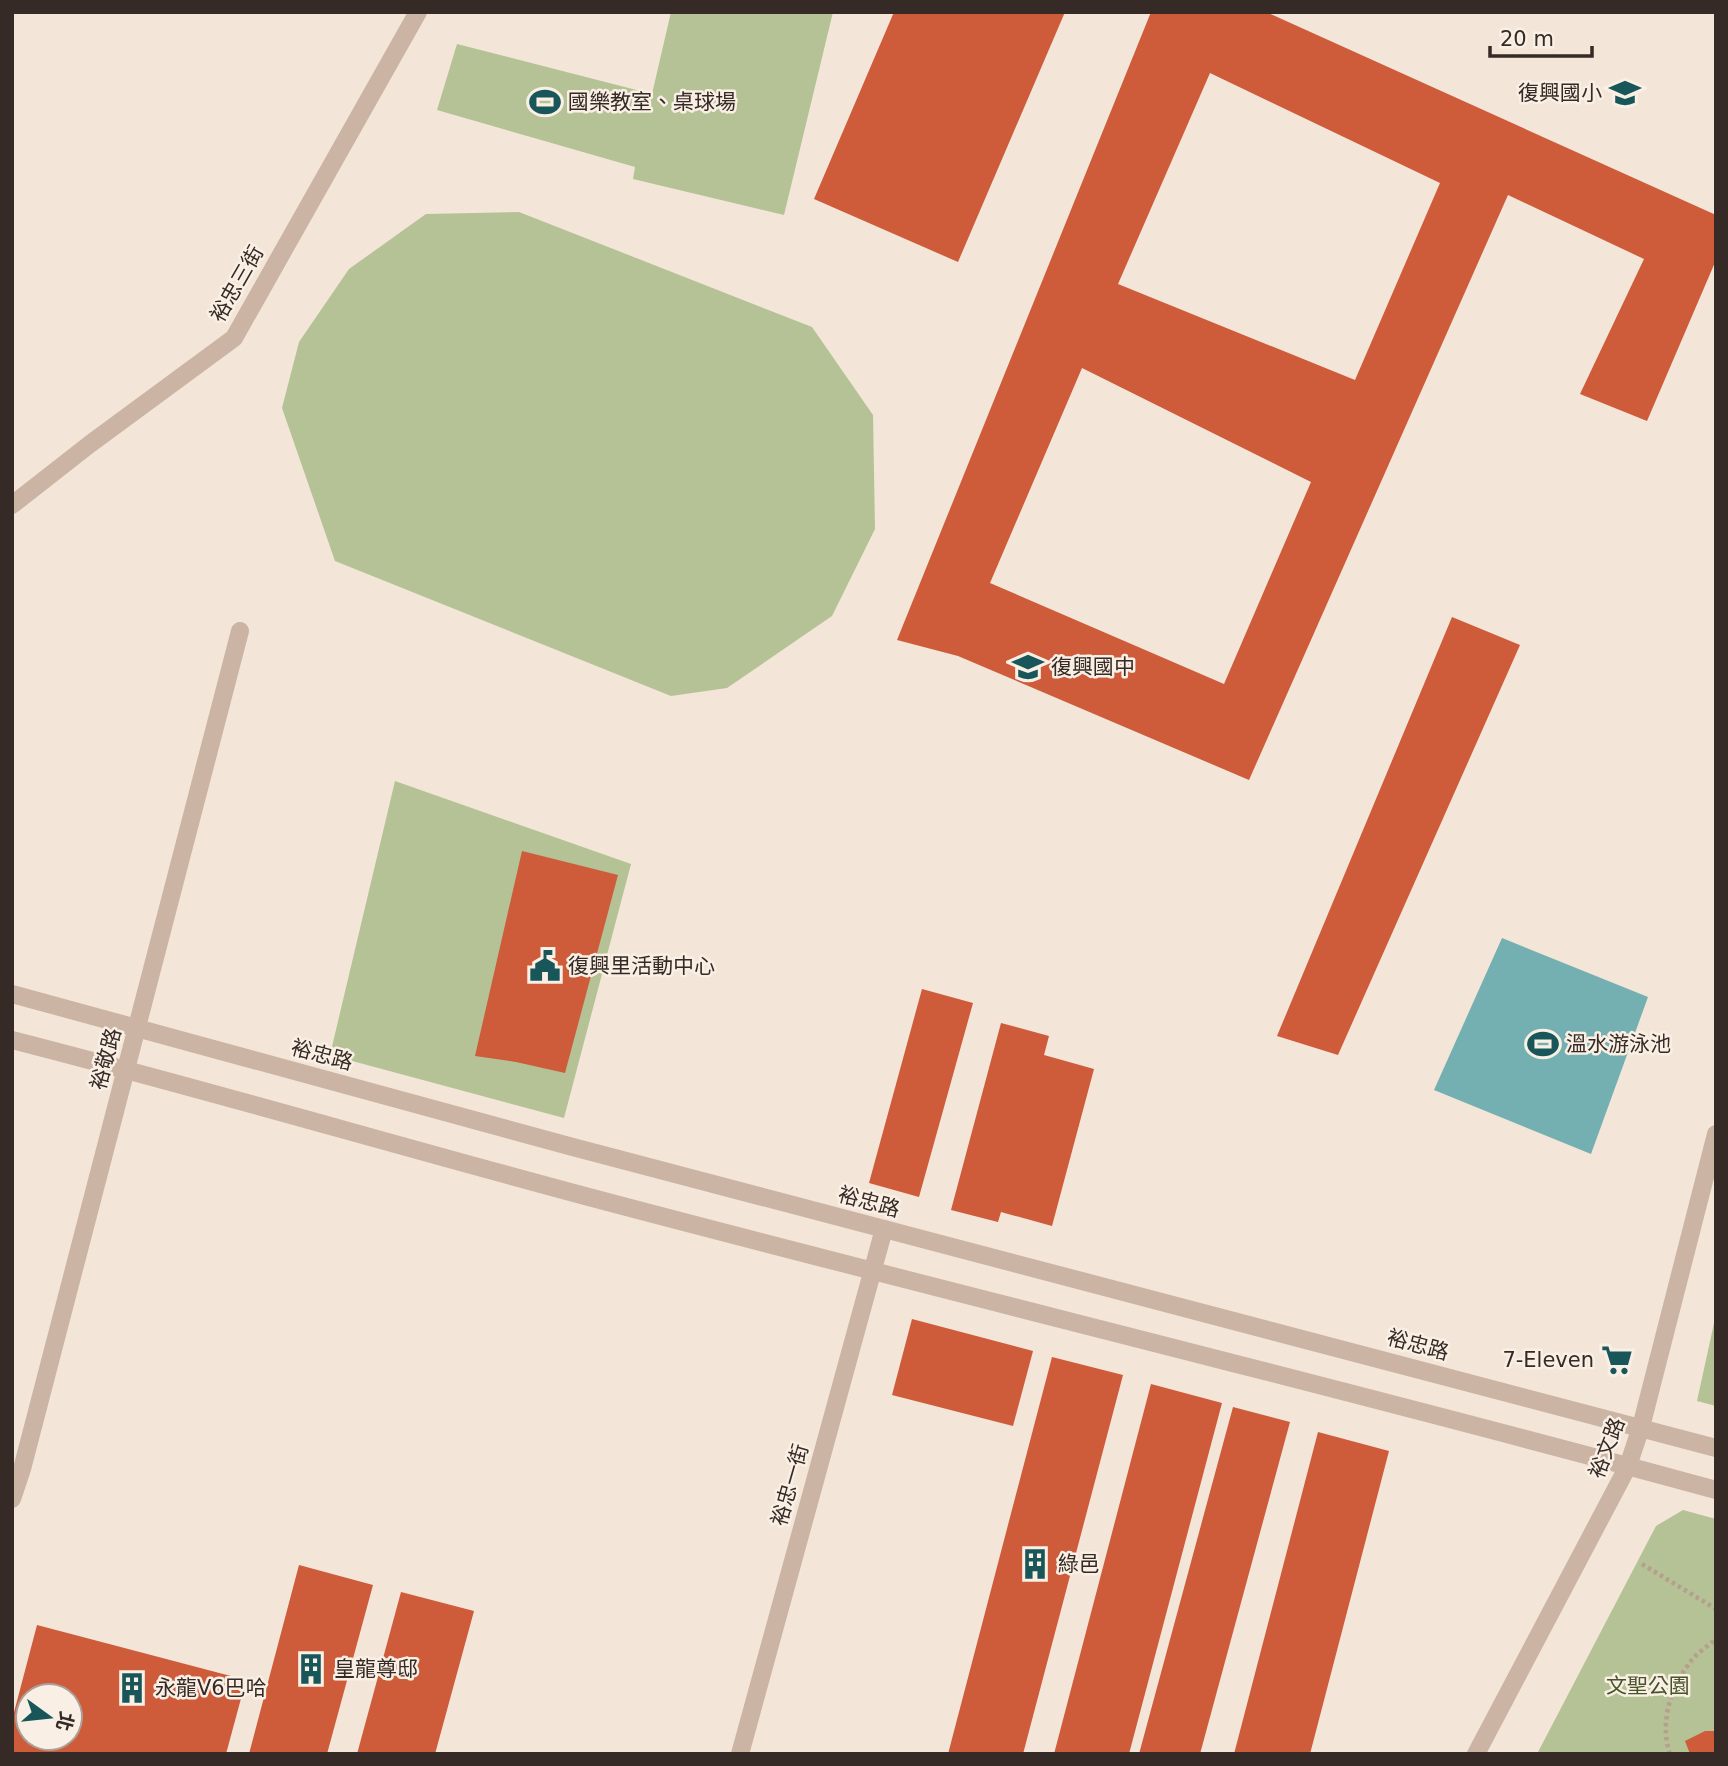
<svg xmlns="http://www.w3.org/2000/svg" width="1728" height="1766" font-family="'DejaVu Sans','Noto Sans TC',sans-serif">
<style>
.green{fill:#b4c296}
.water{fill:#74b0b1}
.building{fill:#ce5b3a;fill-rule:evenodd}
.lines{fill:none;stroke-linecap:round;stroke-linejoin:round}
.path{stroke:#b79e8d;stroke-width:4.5;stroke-dasharray:3.5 3.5;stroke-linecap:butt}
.minor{stroke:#cbb4a3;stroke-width:18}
.tertiary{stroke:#cbb4a3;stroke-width:18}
.labels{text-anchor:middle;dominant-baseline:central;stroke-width:5;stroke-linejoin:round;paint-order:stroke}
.poi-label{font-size:21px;fill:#352a25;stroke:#faefe4;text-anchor:start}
.street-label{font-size:21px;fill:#352a25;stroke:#faefe4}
.park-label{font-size:21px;fill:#455528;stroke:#faefe4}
</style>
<rect width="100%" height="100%" fill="#f3e5d7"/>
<path class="green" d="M671,12H833L784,215L633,179L635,167L437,110L457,44L652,94Z
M519,212L812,327L873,415L875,529L832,616L727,688L671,696L335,561L282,408L299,342L349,269L426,214Z
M395,781L631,864L564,1118L330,1055Z
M1716,1314V1406L1697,1401Z
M1683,1510L1716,1519V1754H1537L1656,1526Z"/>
<path class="water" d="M1502,938L1648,997L1591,1154L1434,1090Z"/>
<path class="building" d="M894,12H1065L958,262L814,199Z
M1151,12H1266L1716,215V260L1647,421L1580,394L1644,259L1508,195L1249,780L958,656L897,640ZM1210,73L1440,183L1355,380L1118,284ZM1082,368L1311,482L1224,684L990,583Z
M1452,617L1520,645L1338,1055L1277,1036Z
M522,851L618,875L565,1073L516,1062L475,1056Z
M922,989L973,1003L919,1197L869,1183Z
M1001,1023L1049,1036L1044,1055L1094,1069L1052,1226L1001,1212L998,1222L951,1210Z
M912,1319L1033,1351L1013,1426L892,1395Z
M1052,1357L1123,1375L1023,1754H948Z
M1151,1384L1222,1403L1129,1754H1054Z
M1233,1407L1290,1422L1200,1754H1139Z
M1318,1432L1389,1451L1310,1754H1234Z
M299,1565L373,1585L327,1754H249Z
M401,1592L474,1611L435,1754H357Z
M37,1625L246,1680L226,1754H12V1720ZM28,1696H70V1738H28Z
M1705,1731H1716V1754H1690L1685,1741Z"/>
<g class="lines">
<path class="path" d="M1642,1564L1716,1609
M1670,1754C1659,1722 1671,1686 1691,1661C1697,1653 1708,1646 1716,1639"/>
<path class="minor" d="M12,505L90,444L234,338L418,12
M12,1499L22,1469L240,631
M740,1754L884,1229
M1476,1754L1628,1466L1641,1427L1716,1134"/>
<path class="tertiary" d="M12,994L569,1146L1716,1448
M12,1040C204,1089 394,1145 585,1196C961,1296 1340,1387 1716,1490"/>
</g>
<defs>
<symbol id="school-bare" viewBox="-9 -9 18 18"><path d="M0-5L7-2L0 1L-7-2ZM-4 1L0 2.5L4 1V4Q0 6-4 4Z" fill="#185659" stroke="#faefe4" stroke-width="2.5" paint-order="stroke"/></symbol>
<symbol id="stadium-bare" viewBox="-9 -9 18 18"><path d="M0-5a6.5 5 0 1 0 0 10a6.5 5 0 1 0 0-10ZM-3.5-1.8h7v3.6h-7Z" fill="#185659" stroke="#faefe4" stroke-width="2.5" paint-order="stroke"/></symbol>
<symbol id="civic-bare" viewBox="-9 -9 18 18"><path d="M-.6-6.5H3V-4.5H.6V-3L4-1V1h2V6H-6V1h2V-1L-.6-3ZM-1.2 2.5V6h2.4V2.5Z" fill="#185659" stroke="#faefe4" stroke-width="2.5" paint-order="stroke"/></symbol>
<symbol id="supermarket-bare" viewBox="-9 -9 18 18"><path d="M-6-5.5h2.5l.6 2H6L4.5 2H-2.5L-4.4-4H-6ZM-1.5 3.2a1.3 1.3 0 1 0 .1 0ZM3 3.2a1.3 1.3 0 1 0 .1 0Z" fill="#185659" stroke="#faefe4" stroke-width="2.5" paint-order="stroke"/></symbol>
<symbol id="building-bare" viewBox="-9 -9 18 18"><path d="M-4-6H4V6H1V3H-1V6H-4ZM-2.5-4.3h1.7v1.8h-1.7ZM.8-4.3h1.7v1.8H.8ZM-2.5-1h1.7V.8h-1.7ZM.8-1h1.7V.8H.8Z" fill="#185659" stroke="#faefe4" stroke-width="2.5" paint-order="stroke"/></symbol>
</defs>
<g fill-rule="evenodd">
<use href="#school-bare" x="1603" y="71" width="44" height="44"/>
<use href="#stadium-bare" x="523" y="80" width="44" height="44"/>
<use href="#school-bare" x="1006" y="645" width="44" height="44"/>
<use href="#civic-bare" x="523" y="944" width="44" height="44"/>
<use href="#stadium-bare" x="1521" y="1022" width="44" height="44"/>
<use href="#supermarket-bare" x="1595" y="1338" width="44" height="44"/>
<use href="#building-bare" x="1013" y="1542" width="44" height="44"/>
<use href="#building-bare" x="289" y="1647" width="44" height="44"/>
<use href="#building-bare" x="110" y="1666" width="44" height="44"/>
</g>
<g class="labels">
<g class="poi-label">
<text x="1602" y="93" text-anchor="end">復興國小</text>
<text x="568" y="102">國樂教室、桌球場</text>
<text x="1051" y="667">復興國中</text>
<text x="568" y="966">復興里活動中心</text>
<text x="1566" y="1044">溫水游泳池</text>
<text x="1594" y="1360" text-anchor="end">7-Eleven</text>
<text x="1058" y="1564">綠邑</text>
<text x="334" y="1669">皇龍尊邸</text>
<text x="155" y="1688">永龍V6巴哈</text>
</g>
<g class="street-label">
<text transform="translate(237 284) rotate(-60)">裕忠三街</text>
<text transform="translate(322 1055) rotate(15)">裕忠路</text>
<text transform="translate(106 1059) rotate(-75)">裕敬路</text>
<text transform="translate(869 1202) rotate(15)">裕忠路</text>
<text transform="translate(1418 1345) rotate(15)">裕忠路</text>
<text transform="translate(1607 1448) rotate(-69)">裕文路</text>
<text transform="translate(790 1485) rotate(-74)">裕忠一街</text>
</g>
<g class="park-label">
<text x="1648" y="1686">文聖公園</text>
</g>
</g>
<rect width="1728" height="1766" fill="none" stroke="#352a25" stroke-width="28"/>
<g transform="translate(49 1717) rotate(105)"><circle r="33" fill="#faefe4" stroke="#aba098" stroke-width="2"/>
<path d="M0-5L12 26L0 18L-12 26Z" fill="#185659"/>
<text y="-10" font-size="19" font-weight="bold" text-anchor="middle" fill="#352a25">北</text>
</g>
<path d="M1490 46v10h102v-10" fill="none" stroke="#352a25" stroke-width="3.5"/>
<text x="1500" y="46" font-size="21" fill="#352a25" stroke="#faefe4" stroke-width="5" paint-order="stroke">20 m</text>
</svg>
